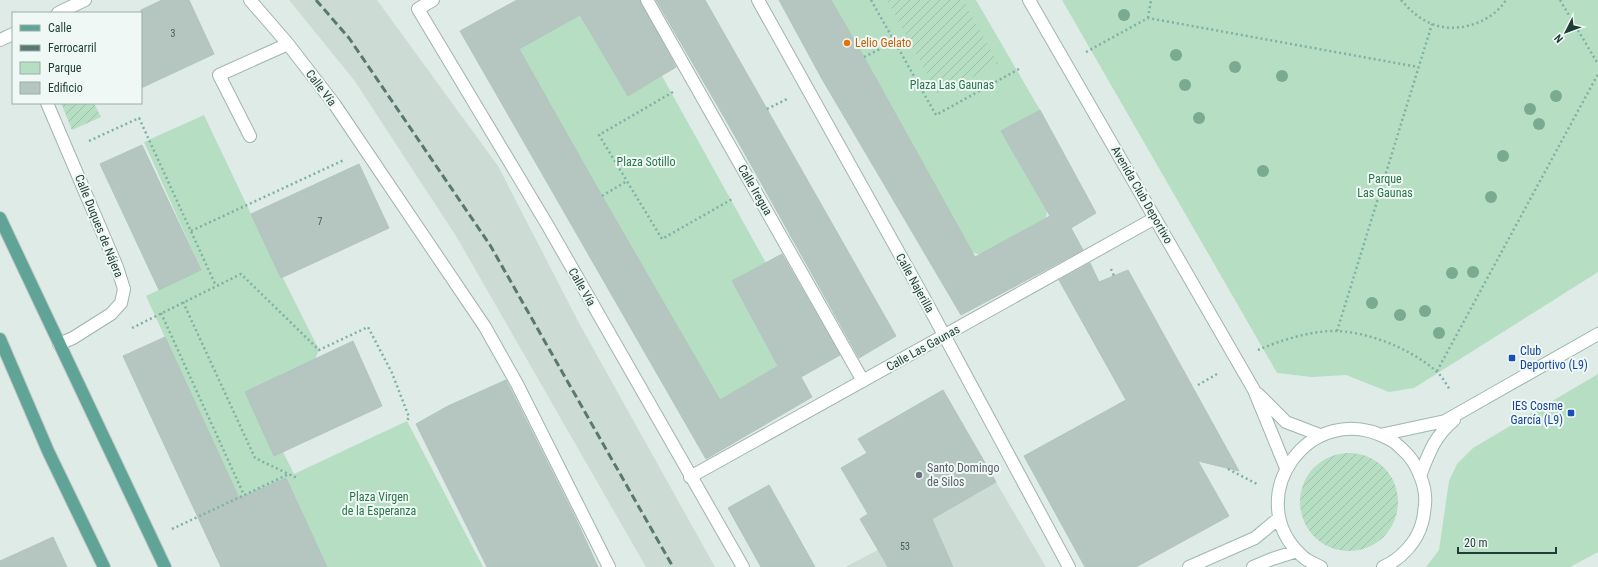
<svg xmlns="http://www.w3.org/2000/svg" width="1598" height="567" font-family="'Roboto Condensed',sans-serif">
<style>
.built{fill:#cddbd5}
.green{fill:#b6dec3}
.garden{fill:url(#garden-furrows)}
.building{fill:#b4c6bf;stroke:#b1c5be}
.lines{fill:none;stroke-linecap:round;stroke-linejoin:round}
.street-casing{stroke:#a2b3ae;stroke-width:14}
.secondary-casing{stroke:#9db8b0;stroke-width:14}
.primary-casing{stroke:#c0c8c7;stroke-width:14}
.path{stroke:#7db1a4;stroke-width:2.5;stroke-dasharray:2 3;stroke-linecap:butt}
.street{stroke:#fff;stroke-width:12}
.secondary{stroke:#fff;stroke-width:12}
.primary{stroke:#60a497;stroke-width:12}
.rail{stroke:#597872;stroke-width:3;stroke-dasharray:8 4;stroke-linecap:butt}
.tree{fill:#7aaa90}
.food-dot{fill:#e8710a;stroke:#eff8f4;stroke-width:1.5}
.transit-dot{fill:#1a4fb4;stroke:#eff8f4;stroke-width:1.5}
.worship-dot{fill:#6b7280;stroke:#eff8f4;stroke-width:1.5}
.labels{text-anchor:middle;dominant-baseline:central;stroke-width:4;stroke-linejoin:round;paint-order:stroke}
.number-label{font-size:10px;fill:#445e58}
.food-label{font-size:12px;fill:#c56008;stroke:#eff8f4;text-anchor:start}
.park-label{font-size:12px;fill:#27754a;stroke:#eff8f4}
.street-label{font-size:12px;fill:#1f3c36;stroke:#eff8f4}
.transit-label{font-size:12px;fill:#164399;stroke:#eff8f4;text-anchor:start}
.worship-label{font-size:12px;fill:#5b616d;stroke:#eff8f4;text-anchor:start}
</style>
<defs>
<pattern id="garden-furrows" width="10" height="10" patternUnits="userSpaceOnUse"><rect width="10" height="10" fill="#b6dec3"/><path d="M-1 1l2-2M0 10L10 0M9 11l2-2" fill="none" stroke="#9cbfa8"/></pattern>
</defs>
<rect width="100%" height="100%" fill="#dfebe6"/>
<path class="built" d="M289,0H377L498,166L579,323L715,567H646L456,236L354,80Z
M996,482L1046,567H845L878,550Z"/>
<path class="green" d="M831,0H976L1040,110L1002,132L1047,210L1046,218L980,255L972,252L864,57Z
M1062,0H1598V272L1414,388L1389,392L1346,375L1312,377L1277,373Z
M580,15L628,96L662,76L766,263L732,282L778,366L720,400L602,196L519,49Z
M204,115L251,214L319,350L274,456L283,452L294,474L407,421L483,567H327L286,478L239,498L146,296L201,270L144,142Z
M1598,374V552L1570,567H1426L1439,550L1449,481L1457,464L1473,448Z"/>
<path class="garden" d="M887,0H963L998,63L939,96Z
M61,103H94L101,117L72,130Z
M1300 502a49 49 0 1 1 98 0a49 49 0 1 1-98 0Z"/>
<path class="building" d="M162,0H189L214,54L141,88V10Z
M517,0H640L676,67L628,96L580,15L519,49L602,196L720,400L778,366L732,281L782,254L840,355L801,377L812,397L706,459L460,31Z
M656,0H705L896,336L859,358L731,129Z
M779,0H831L864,57L975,257L1050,216L1001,131L1040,110L1096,213L1071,228L1083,250L961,315L822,79Z
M142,145L201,270L159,290L100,164Z
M359,164L389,228L281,278L251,214Z
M1090,263L1099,282L1128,270L1239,471L1198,461L1229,516L1136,567H1085L1024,456L1126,400L1059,280Z
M165,337L239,498L286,478L327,567H221L123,356Z
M353,341L382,406L274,456L245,392Z
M506,380L575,517L598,567H487L416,424L448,406Z
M943,390L996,482L932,519L953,567H888L860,519L868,514L841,468L867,453L858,439Z
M769,485L815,567H761L728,508Z
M53,537L67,567H0V561Z"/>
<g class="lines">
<defs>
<path id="street" d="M250,0L288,44L335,105L485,327L517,384L609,567
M433,0L418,9L548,226L743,567
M647,0L863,381
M758,0L923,296L1069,567
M1029,0L1254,390L1286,468
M58,13L85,0
M0,40L13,34
M47,103L117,267L124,289L121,303L111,314L73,338L59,344
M250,136L219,75L288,44
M1258,394L1286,422L1320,435
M690,477L1155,218"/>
<path id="secondary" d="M1380,435L1445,421L1598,334
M1420,476C1429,453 1434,437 1454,420
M1189,567L1255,538L1279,518
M1253,567L1272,559L1297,551
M1321,567C1315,564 1307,561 1302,556C1239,499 1310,396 1389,439C1394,441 1399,446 1403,450C1417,462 1427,487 1425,505C1424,511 1424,517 1422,523C1417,542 1401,559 1383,567"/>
<path id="primary" d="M0,218L165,567
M0,339L48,451L104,567"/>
</defs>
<use href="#street" class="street-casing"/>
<use href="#secondary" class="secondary-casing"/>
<use href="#primary" class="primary-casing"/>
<path class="path" d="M871,0L936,115L1019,69
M1401,0C1410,10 1418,18 1430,23C1455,35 1492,23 1506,0
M1560,0L1598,64
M1148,18L1151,0
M1086,52L1148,18L1418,67
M864,57L894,42
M673,92L599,135L662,239L734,198
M767,109L787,99
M89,141L139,118L216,286
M602,196L627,181
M191,231L344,160
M1111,269L1114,276
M183,302L255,458L297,478
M161,313L244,495
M132,328L241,274L319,350L368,327L392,373L409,417L407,421
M1337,331L1432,24
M1258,350C1281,340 1313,330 1338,331C1371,333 1411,349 1436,371C1442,376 1446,384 1450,390
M1437,371L1598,74
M1198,385L1217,374
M1228,469L1257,484
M172,529L289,474"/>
<use href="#street" class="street"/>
<use href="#secondary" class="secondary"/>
<use href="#primary" class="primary"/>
<path class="rail" d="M316,0L349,38L490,245L673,567"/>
</g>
<g class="tree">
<circle cx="1124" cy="15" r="6"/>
<circle cx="1176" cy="55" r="6"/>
<circle cx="1235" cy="67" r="6"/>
<circle cx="1282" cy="76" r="6"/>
<circle cx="1185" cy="85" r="6"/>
<circle cx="1556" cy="96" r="6"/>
<circle cx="1530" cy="109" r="6"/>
<circle cx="1199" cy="118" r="6"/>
<circle cx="1539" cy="124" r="6"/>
<circle cx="1503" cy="156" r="6"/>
<circle cx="1263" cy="171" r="6"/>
<circle cx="1491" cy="197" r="6"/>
<circle cx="1473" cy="272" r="6"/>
<circle cx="1452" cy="273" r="6"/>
<circle cx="1372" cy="303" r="6"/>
<circle cx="1425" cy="311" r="6"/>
<circle cx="1400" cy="315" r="6"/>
<circle cx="1439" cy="333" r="6"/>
</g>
<circle class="food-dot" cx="847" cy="43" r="4"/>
<g class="transit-dot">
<rect x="1508" y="354" width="8" height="8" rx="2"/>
<rect x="1567" y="409" width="8" height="8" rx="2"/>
</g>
<circle class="worship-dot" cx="919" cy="475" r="4"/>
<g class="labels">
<g class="number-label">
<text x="173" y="33">3</text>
<text x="320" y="221">7</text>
<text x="905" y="546">53</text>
</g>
<g class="food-label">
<text x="855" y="43">Lelio Gelato</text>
</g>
<g class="park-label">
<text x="952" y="85">Plaza Las Gaunas</text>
<text x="646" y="162">Plaza Sotillo</text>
<text x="1385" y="179">Parque<tspan x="1385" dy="14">Las Gaunas</tspan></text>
<text x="379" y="497">Plaza Virgen<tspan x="379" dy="14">de la Esperanza</tspan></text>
</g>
<g class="street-label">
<text transform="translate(321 88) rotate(53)">Calle Vía</text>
<text transform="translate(755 190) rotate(60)">Calle Iregua</text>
<text transform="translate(1142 195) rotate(60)">Avenida Club Deportivo</text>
<text transform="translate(99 226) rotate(68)">Calle Duques de Nájera</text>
<text transform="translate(915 283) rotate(61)">Calle Najerilla</text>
<text transform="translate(582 287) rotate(60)">Calle Vía</text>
<text transform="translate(923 348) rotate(-29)">Calle Las Gaunas</text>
</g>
<g class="transit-label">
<text x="1520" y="351">Club<tspan x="1520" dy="14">Deportivo (L9)</tspan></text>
<text x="1563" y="406" text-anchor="end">IES Cosme<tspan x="1563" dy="14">García (L9)</tspan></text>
</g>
<g class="worship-label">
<text x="927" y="468">Santo Domingo<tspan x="927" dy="14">de Silos</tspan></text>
</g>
</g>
<rect x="12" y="12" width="130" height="92" fill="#eff8f4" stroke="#9cada8"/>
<rect x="20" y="25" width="20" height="6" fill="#60a497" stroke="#9cada8"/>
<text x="48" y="32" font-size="12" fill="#1f3c36">Calle</text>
<rect x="20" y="45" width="20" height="6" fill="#597872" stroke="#9cada8"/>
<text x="48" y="52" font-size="12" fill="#1f3c36">Ferrocarril</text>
<rect x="20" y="62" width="20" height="12" fill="#b6dec3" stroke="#9cada8"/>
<text x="48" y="72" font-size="12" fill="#1f3c36">Parque</text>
<rect x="20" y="82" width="20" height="12" fill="#b4c6bf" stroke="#9cada8"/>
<text x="48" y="92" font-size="12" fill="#1f3c36">Edificio</text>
<g transform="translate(1566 32) rotate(228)" stroke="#eff8f4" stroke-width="3" paint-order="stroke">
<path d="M0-3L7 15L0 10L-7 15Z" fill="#1f3c36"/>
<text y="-6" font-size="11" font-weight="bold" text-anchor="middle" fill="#1f3c36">N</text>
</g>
<path d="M1458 547v6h98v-6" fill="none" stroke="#1f3c36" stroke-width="2"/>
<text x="1464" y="547" font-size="12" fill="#1f3c36" stroke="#eff8f4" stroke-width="3" paint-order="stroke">20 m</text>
</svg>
